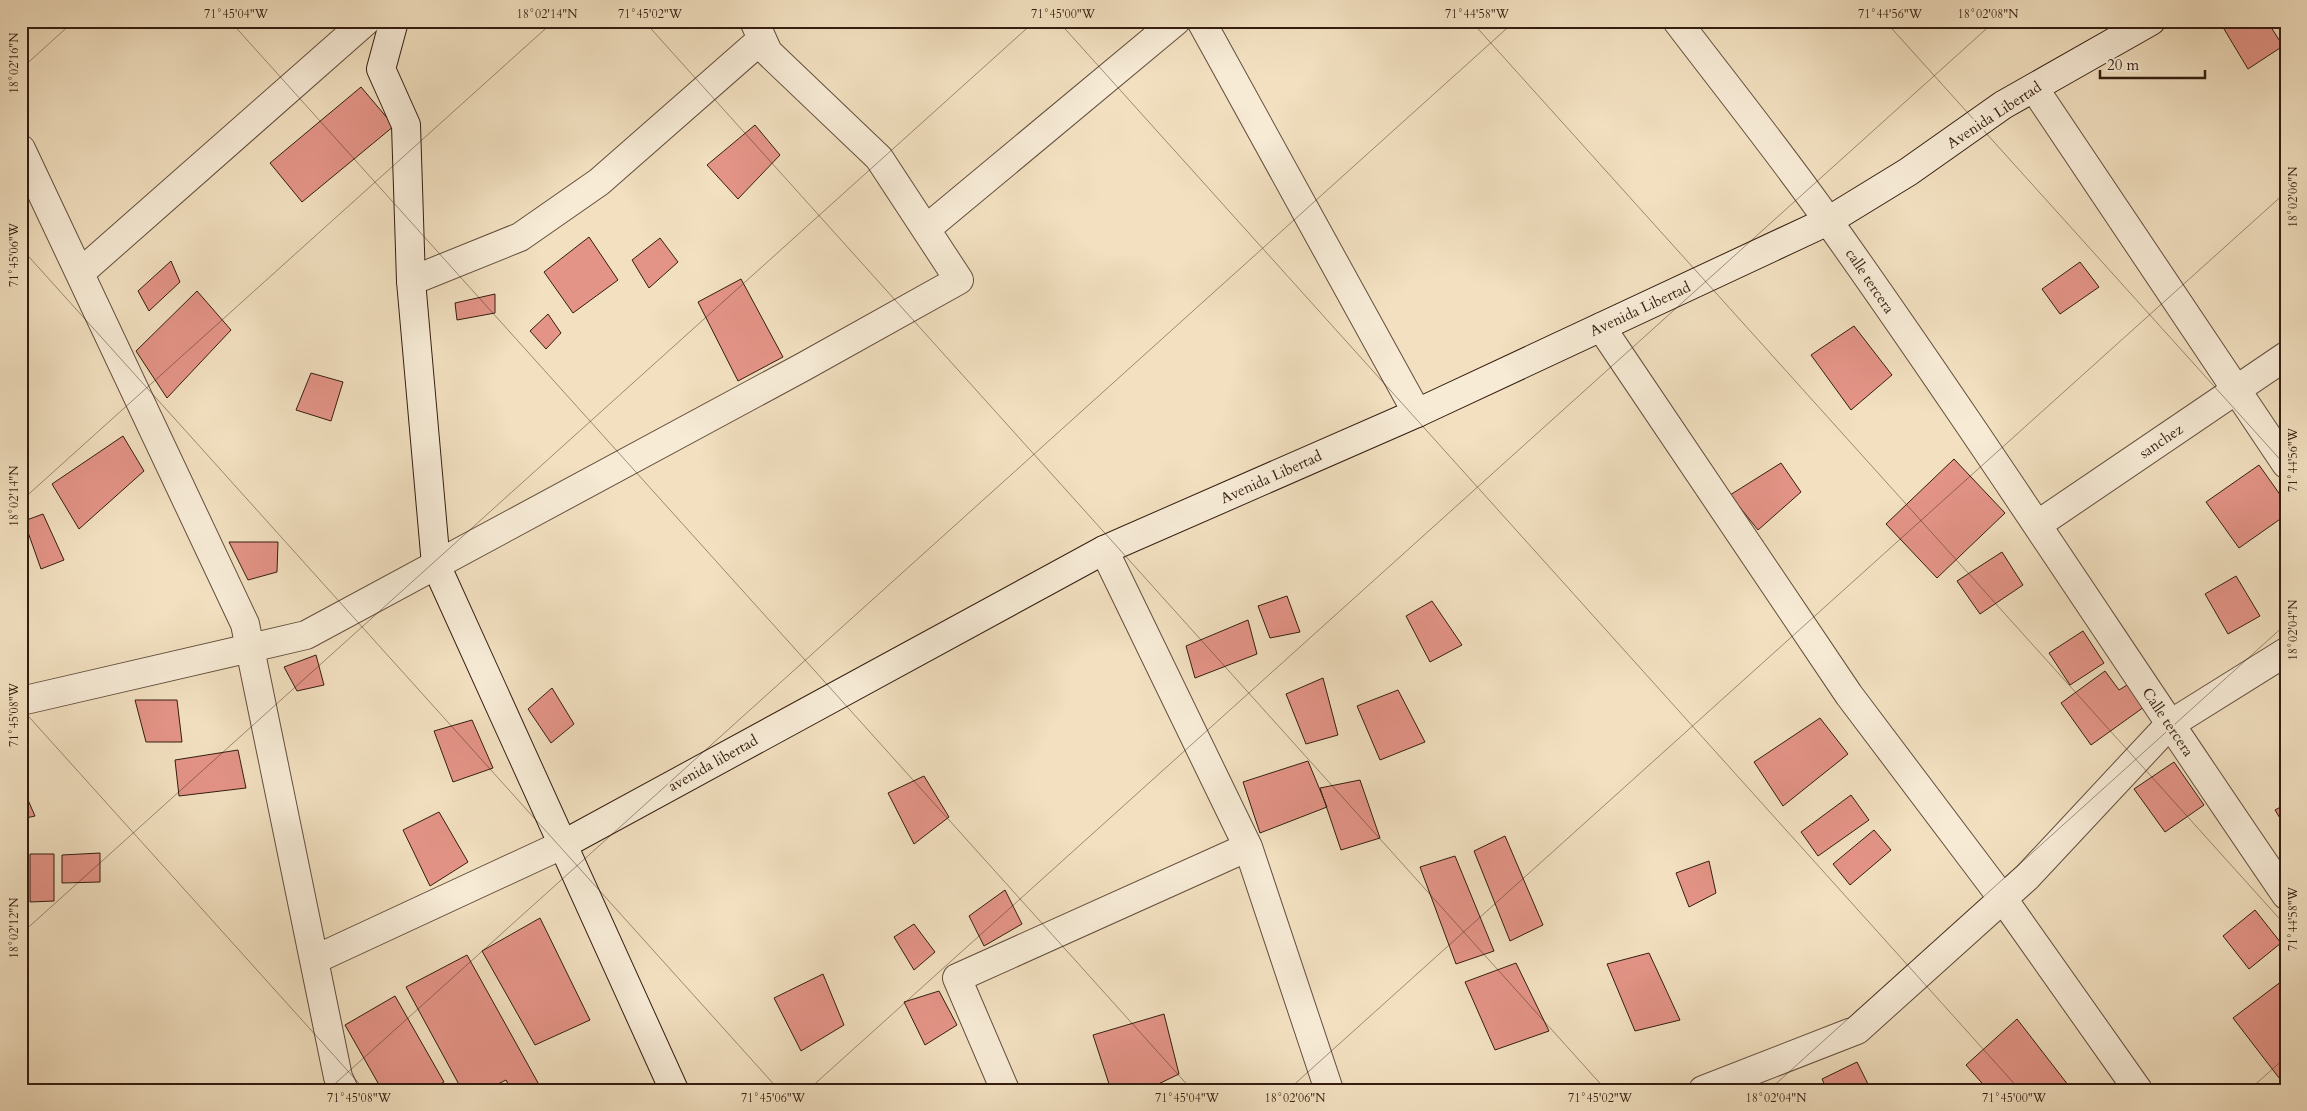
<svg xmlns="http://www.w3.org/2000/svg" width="2307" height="1111" font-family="Cardo,serif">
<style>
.building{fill:#e49487;stroke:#341d10}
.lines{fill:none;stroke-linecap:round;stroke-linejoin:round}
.minor-casing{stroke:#644e3c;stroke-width:30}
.secondary-casing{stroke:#341d10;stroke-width:30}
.minor{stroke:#f7ebd6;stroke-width:28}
.secondary{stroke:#f7ebd6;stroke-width:28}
.ticks{fill:none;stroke:#341d10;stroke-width:1;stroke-opacity:0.45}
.labels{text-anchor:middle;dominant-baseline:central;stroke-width:5;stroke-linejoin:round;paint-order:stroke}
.street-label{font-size:15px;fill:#341d10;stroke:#f7ebd6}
.neatline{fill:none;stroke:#341d10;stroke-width:2}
.ticks-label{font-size:12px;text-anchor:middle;fill:#341d10}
</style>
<rect width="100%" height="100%" fill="#f2e0c0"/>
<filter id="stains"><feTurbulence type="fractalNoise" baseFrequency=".004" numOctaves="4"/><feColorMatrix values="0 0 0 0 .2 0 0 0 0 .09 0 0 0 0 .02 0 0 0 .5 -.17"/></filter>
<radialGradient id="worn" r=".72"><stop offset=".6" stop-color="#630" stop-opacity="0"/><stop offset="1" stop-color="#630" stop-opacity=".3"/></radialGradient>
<path class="building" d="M2226,21H2267L2283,46L2248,69L2221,24Z
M361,87L394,126L302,202L270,163Z
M755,125L780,155L738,199L707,165Z
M589,237L618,280L573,313L544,272Z
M660,238L678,262L649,288L632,260Z
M171,261L180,282L149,311L138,291Z
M2080,262L2099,287L2060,314L2042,289Z
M741,279L783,357L738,381L698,302Z
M197,291L231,330L167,398L136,351Z
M495,294V313L457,320L455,303Z
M548,314L561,333L546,349L530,331Z
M1854,326L1892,375L1851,410L1811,355Z
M21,329L28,349L21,352Z
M311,373L343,382L331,421L296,410Z
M123,436L144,471L79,529L52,484Z
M1954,459L2005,513L1937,578L1886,524Z
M1781,463L1801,492L1758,530L1730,495Z
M2259,465L2286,503V515L2239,548L2206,502Z
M43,514L64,560L41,569L24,521Z
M229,542H278L277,572L248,580Z
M2002,552L2023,585L1980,614L1957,581Z
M2236,576L2260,616L2228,634L2205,594Z
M1287,596L1300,632L1270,638L1258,606Z
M1432,601L1462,645L1430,662L1406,616Z
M1248,620L1257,654L1195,678L1186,646Z
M2083,631L2104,663L2070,685L2049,653Z
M316,655L324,685L297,691L284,667Z
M2105,671L2119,690L2127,685L2144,707L2091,745L2061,703Z
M1323,678L1338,735L1306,744L1286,694Z
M552,688L574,724L551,743L528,709Z
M1398,690L1425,742L1380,760L1357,706Z
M135,700H177L182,742H146Z
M1820,718L1848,754L1783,806L1754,762Z
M472,720L493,768L453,782L434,731Z
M238,750L246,788L179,796L175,760Z
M1308,761L1327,807L1260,833L1243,782Z
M2174,762L2204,805L2165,832L2134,789Z
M924,776L949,817L914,844L888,793Z
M1360,780L1380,838L1341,850L1320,788Z
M21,784L35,816L21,819Z
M1851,795L1869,820L1818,856L1801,832Z
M2286,804V828L2275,810Z
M439,812L468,862L430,886L403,830Z
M1874,830L1891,850L1850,885L1833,864Z
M1505,836L1543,925L1510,941L1474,851Z
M100,853V882L62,883V855Z
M30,854H54V901L30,902Z
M1455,856L1494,951L1456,964L1420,867Z
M1709,861L1716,893L1689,907L1676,873Z
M1005,890L1022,924L984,946L969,916Z
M2255,910L2281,943L2249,969L2223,936Z
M540,918L590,1020L535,1045L482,951Z
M914,924L935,952L914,970L894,937Z
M1649,953L1680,1020L1635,1031L1607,964Z
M467,955L542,1090H511L506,1080L486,1090H462L406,987Z
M1516,963L1549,1031L1495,1050L1465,982Z
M823,974L844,1025L801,1051L774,998Z
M2286,978V1087L2233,1018Z
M939,991L957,1025L925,1045L904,1002Z
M395,996L444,1082L430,1090H382L345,1025Z
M1164,1014L1179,1074L1146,1090H1111L1093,1035Z
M2017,1019L2072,1090H1988L1966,1065Z
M1857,1062L1870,1088L1866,1090H1827L1822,1079Z"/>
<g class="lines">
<defs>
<path id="minor" d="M1201,21L1417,413
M1677,21C1728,88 1781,154 1829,222C1986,443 2133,672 2286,895
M2034,88L2286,464
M21,149L245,624L338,1077L344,1090
M926,229L1176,21
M80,273L366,21
M411,281L520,237L599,182L762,39
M1601,327L1849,695L2003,899L2138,1090
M2037,525L2286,356
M1104,550L1248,847L1329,1090
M21,701L306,635L803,367L959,280L879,158L768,52L754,21
M314,960L564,844
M1005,1090L957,978L1248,847
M1703,1090L1857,1030L2027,877L2169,725L2286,652"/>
<path id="secondary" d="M394,21L381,69L406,125L411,281L436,565L674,1090
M564,844L1104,550L1417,413L1828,221L1908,172L2003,105L2151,21"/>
</defs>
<use href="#minor" class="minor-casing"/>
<use href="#secondary" class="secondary-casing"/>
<use href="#minor" class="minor"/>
<use href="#secondary" class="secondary"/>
</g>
<path class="ticks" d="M230,21L1192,1090M644,21L1606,1090M1058,21L2020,1090M1471,21L2286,926M1885,21L2286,466M21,69L74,21M21,248L779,1090M21,501L554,21M21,708L365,1090M21,934L1035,21M328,1090L1515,21M808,1090L1995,21M1288,1090L2286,192M1769,1090L2286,624M2249,1090L2286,1057"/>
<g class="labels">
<g class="street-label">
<text transform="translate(1994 115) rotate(-33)">Avenida Libertad</text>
<text transform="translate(1870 281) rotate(56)">calle tercera</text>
<text transform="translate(1640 309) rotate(-25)">Avenida Libertad</text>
<text transform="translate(2161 441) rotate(-34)">sanchez</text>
<text transform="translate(1271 477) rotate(-24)">Avenida Libertad</text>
<text transform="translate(2168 722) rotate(56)">Calle tercera</text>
<text transform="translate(713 763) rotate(-29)">avenida libertad</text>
</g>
</g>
<rect width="2307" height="1111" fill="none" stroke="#f2e0c0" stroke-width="55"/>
<path d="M2100 70v8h105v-8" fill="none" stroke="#341d10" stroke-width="2.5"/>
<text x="2107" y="70" font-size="15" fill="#341d10" stroke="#f7ebd6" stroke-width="4" paint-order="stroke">20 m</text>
<rect x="28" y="28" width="2252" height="1056" class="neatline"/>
<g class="ticks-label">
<text x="236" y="18">71°45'04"W</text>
<text x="547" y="18">18°02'14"N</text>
<text x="650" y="18">71°45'02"W</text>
<text x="1063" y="18">71°45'00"W</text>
<text x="1477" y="18">71°44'58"W</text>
<text x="1890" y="18">71°44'56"W</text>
<text x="1988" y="18">18°02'08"N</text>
<text transform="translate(14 63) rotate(-90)" y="4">18°02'16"N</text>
<text transform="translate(2293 197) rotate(-90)" y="4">18°02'06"N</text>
<text transform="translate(14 255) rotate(-90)" y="4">71°45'06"W</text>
<text transform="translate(2293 460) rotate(-90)" y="4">71°44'56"W</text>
<text transform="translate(14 496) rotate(-90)" y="4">18°02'14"N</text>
<text transform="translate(2293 630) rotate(-90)" y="4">18°02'04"N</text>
<text transform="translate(14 715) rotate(-90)" y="4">71°45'08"W</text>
<text transform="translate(2293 919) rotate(-90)" y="4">71°44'58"W</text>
<text transform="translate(14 928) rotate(-90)" y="4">18°02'12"N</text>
<text x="359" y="1102">71°45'08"W</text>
<text x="773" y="1102">71°45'06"W</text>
<text x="1187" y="1102">71°45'04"W</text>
<text x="1295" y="1102">18°02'06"N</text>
<text x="1600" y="1102">71°45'02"W</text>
<text x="1776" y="1102">18°02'04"N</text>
<text x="2014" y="1102">71°45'00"W</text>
</g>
<rect width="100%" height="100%" filter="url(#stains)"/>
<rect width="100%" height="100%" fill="url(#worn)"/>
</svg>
